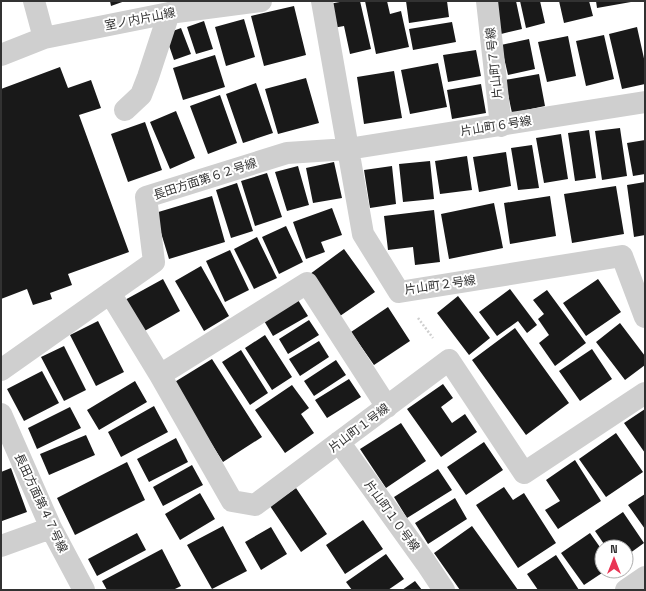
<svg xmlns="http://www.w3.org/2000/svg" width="646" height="591" font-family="'Space Grotesk','Noto Sans JP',sans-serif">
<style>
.building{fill:#191919}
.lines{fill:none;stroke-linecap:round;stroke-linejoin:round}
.path{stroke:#cfcfcf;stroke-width:2.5;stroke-dasharray:2 2;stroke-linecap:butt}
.minor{stroke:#cfcfcf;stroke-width:22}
.labels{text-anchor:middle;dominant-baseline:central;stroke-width:4;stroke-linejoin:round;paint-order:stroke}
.street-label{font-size:12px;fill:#323232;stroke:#fff}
</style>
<rect width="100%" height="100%" fill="#fff"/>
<path class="building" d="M110,1H125L111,6Z
M345,1H360L371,49L350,54L344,26L333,28L329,4Z
M365,1H387L390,14L401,11L409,47L376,54Z
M406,1H447L449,17L409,23Z
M494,1H516L522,29L501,34Z
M520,1H540L545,23L526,28Z
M559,1H589L593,16L564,23Z
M596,1H631V2L597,8Z
M294,6L306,55L264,66L251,16Z
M244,19L255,57L226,66L215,27Z
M204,21L213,49L196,54L187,27Z
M452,22L456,42L413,50L409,29Z
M637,27L645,63V84L622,89L609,34Z
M181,28L191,54L174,60L165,34Z
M604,35L614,79L586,86L576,41Z
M568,36L576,76L547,82L538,42Z
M529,39L535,69L508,75L501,45Z
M476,50L481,76L448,82L443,55Z
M215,55L225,87L183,100L173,68Z
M438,63L447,107L410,114L401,70Z
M60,67L68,88L91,80L101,108L79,115L129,252L68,274L72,285L50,293L52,299L33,305L27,289L1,299V89Z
M394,71L402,118L364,124L357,77Z
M539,74L545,106L512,113L505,80Z
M306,78L319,123L278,134L265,89Z
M256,83L273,133L243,143L226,94Z
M481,84L486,113L452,119L447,90Z
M220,95L237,143L208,154L190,106Z
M176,111L195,158L170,169L150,122Z
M145,122L162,170L128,182L111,134Z
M620,128L627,176L602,180L595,131Z
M589,130L596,178L575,181L568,133Z
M561,134L568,179L544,183L536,138Z
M645,140V174L633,176L627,143Z
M532,145L539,188L518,190L511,148Z
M506,152L511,186L479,192L473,157Z
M467,156L472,190L440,194L435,161Z
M430,161L434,199L403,202L399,164Z
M334,162L342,198L313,203L306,168Z
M298,166L309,205L287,211L275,172Z
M392,166L396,204L370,208L364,170Z
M267,173L282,217L255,226L241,181Z
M645,182V235L634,237L627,185Z
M237,183L253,231L231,238L216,190Z
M616,186L624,234L572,243L564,194Z
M212,196L225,242L169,259L155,213Z
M550,196L556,236L510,244L504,203Z
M494,203L503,248L449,259L441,214Z
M332,208L342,235L321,242L325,252L306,259L293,222Z
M434,210L440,262L415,265L413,247L388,250L384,216Z
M286,226L303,262L279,274L262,237Z
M257,237L277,278L254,289L234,249Z
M344,249L375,292L340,316L310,274Z
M230,250L249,290L225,302L206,261Z
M201,266L229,316L204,331L175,281Z
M163,279L180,311L141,333L123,301Z
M598,279L621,312L586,336L563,303Z
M510,289L537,325L527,333L518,321L497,336L479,312Z
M547,290L586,343L555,366L539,343L549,335L538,319L544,314L533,300Z
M458,296L490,338L469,355L437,313Z
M298,300L308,316L273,336L263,319Z
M388,307L410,341L374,365L351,332Z
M309,320L319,335L288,354L279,339Z
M98,321L124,372L96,386L70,335Z
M620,323L645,356V365L625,380L596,342Z
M515,328L569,403L526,435L472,360Z
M265,335L292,377L272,390L245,348Z
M319,341L329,357L300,376L289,359Z
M64,346L86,390L64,401L41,357Z
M592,349L612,379L580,401L559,371Z
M241,350L268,393L250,405L222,362Z
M212,359L262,437L223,462L173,383Z
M336,360L346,375L314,396L304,381Z
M42,371L59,403L24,421L7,389Z
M349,379L361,397L327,418L315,400Z
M135,381L147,402L99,430L87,410Z
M443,384L453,398L441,407L452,423L465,414L477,432L441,457L407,409Z
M292,385L309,408L301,414L314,433L285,453L255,410Z
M154,406L168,432L121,457L108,432Z
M70,407L81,428L37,449L28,428Z
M645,409V453L624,423Z
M401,423L426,461L386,488L360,449Z
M616,433L643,472L606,497L579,459Z
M86,435L95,455L49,475L40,454Z
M176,438L188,462L149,482L137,459Z
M484,442L503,470L466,495L447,467Z
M575,460L601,501L558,529L545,510L560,501L546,480Z
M127,462L145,500L75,535L57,498Z
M192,465L203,485L163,506L153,487Z
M11,468L27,512L2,521L1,472Z
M438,469L452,490L407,518L394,497Z
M504,487L513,500L524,493L556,543L518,568L476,505Z
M296,488L327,534L301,552L270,506Z
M200,493L215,519L180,540L165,514Z
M645,494V529L628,505Z
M455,498L467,519L428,544L415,523Z
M623,512L644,543L626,556V547H606L595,531Z
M363,520L383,549L345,574L326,545Z
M223,526L247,571L212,589L187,545Z
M472,526L518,590H460L434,553Z
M271,527L287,554L261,570L245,542Z
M137,533L146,550L97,576L88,559Z
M590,533L602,550V571H605L584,585L561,553Z
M162,549L181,586L173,590H107L102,581Z
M386,554L404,579L388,590H352L346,582Z
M556,555L579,590H538L527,574Z
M415,581L422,590H402Z"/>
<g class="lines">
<path class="path" d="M418,318L433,338"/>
<path class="minor" d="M34,1L44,38
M322,1L363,234L399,292L622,256L645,317
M487,1L501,126
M1,55L44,38L169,13L261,1
M125,110L141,95L148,77L169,13
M110,293L160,375L232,501L255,505L449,360L524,473L645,393
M1,370L154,262L146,197L287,153L348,149L645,102
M160,375L307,283L387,407
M1,414L51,528L84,590
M339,442L426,563L444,590
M1,546L51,528
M626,590L645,577"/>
</g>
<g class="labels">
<g class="street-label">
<text transform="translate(140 19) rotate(-11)">室ノ内片山線</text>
<text transform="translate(494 63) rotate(-96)">片山町７号線</text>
<text transform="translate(496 126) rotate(-9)">片山町６号線</text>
<text transform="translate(205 179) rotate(-18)">長田方面第６２号線</text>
<text transform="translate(440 285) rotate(-8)">片山町２号線</text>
<text transform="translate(359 428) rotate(-37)">片山町１号線</text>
<text transform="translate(41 503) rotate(65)">長田方面第４７号線</text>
<text transform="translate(392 516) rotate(54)">片山町１０号線</text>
</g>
</g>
<rect width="646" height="591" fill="none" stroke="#323232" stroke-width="4"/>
<g transform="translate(614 559)"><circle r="19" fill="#ffffff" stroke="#adadad"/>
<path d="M0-3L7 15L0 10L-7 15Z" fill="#e93554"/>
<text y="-6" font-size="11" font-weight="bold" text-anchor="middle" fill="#323232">N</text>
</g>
</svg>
